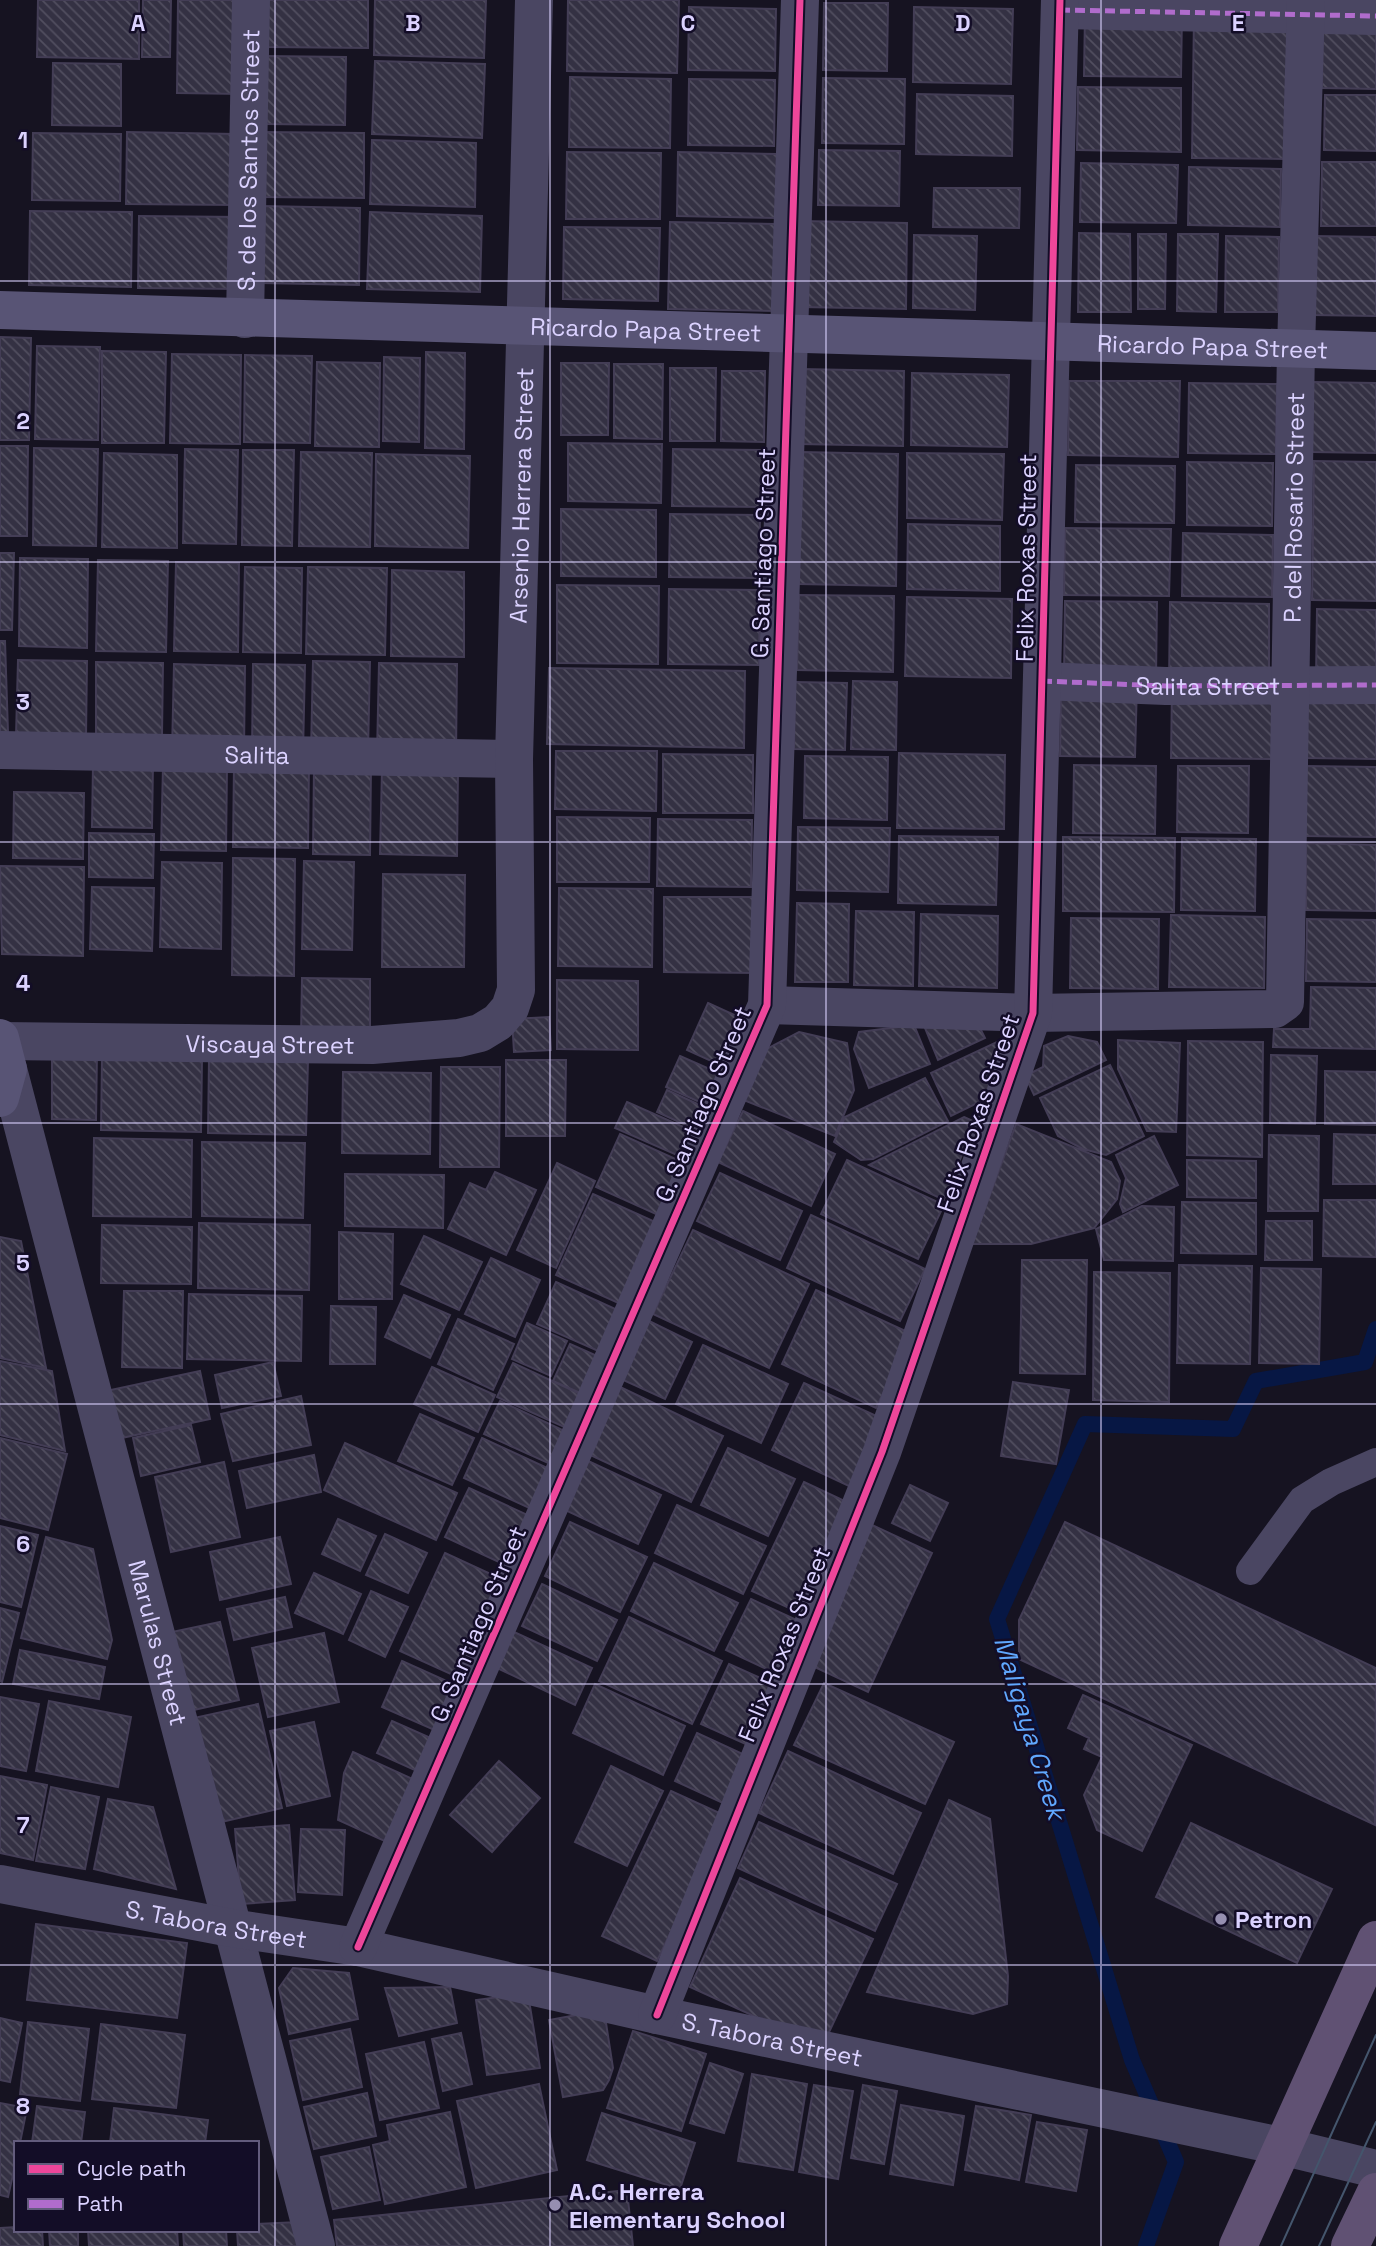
<svg xmlns="http://www.w3.org/2000/svg" width="1376" height="2246" font-family="'Space Grotesk',sans-serif">
<style>
.lines{fill:none;stroke-linecap:round;stroke-linejoin:round}
.stream{stroke:#071744;stroke-width:16}
.building{fill:url(#building-back-hatch);stroke:#433d55;stroke-width:2}
.lane{stroke:#4a4662;stroke-width:28}
.street{stroke:#4a4662;stroke-width:38}
.secondary{stroke:#585475;stroke-width:38}
.primary{stroke:#605173;stroke-width:38}
.tram{stroke:#44556c;stroke-width:2}
.quiet{stroke:#b06ccc;stroke-width:5;stroke-dasharray:10 5;stroke-linecap:butt}
.cycleway-casing{stroke:#130d27;stroke-width:11}
.cycleway{stroke:#ed469a;stroke-width:7}
.grid{fill:none;stroke:#dbd2ff;stroke-width:2;stroke-opacity:0.55}
.poi-dot{fill:#968fb1;stroke:#130d27;stroke-width:2.5}
.labels{text-anchor:middle;dominant-baseline:central;stroke-width:5;stroke-linejoin:round;paint-order:stroke}
.street-label{font-size:24px;fill:#dbd2ff;stroke:#130d27}
.poi-label{font-size:24px;font-weight:bold;fill:#dbd2ff;stroke:#130d27;text-anchor:start}
.water-label{font-size:26px;font-style:italic;fill:#60a8ff;stroke:#130d27}
.grid-label{font-size:23px;text-anchor:middle;font-weight:bold;fill:#dbd2ff;stroke:#130d27;stroke-width:5;stroke-linejoin:round;paint-order:stroke}
</style>
<defs>
<pattern id="building-back-hatch" width="6" height="6" patternUnits="userSpaceOnUse" patternTransform="scale(1.75)"><rect width="6" height="6" fill="#343143"/><path d="M-1 5l2 2M0 0l6 6M5-1l2 2" fill="none" stroke="#514e5f"/></pattern>
</defs>
<rect width="100%" height="100%" fill="#161321"/>
<g class="lines">
<path class="stream" d="M1146,2246L1176,2162L1132,2060L997,1619L1085,1424L1233,1429L1256,1381L1365,1362L1376,1329"/>
</g>
<path class="building" d="M38,0H139V59L37,57Z
M143,0H171L170,57H142Z
M178,0H243L242,94L177,93Z
M268,0H368V48L267,47Z
M375,0H486L484,58L374,55Z
M568,0H679L677,73L567,71Z
M824,3H888L887,71L823,70Z
M689,7L776,9L775,71L688,70Z
M914,7L1013,9L1011,84L913,82Z
M1085,12L1182,14L1181,77L1084,76Z
M1194,16L1289,17L1287,159L1192,158Z
M1323,19L1376,20V89L1322,88Z
M267,56L346,57L345,125L266,124Z
M375,61L485,64L482,138L372,134Z
M53,63L121,64V126L52,125Z
M570,77L671,79L670,148L569,147Z
M823,78L905,79L904,144L822,143Z
M689,79L775,80L774,146L688,145Z
M1078,87L1181,88V152L1077,150Z
M917,94L1013,96L1012,156L916,154Z
M1325,95H1376V151L1324,150Z
M127,132L235,134L234,205L126,204Z
M262,132L364,133V198L261,197Z
M33,133L121,134L120,201L32,200Z
M372,140L476,143L475,207L370,204Z
M819,150L900,151L899,206L818,205Z
M567,152L661,153L660,219H566Z
M678,152L777,154L776,218L677,216Z
M1322,162H1376V226H1321Z
M1081,163L1178,165L1176,223L1080,222Z
M1189,167L1281,169L1280,227L1188,225Z
M934,188H1020L1019,228L933,227Z
M262,206L360,208L359,285L261,283Z
M30,211L132,212L131,287L29,285Z
M370,212L482,216L480,292L367,289Z
M139,216L242,217L241,289L138,288Z
M801,221L907,223L906,309L801,307Z
M670,222L776,224V311L668,309Z
M564,227L660,228L658,301L563,299Z
M1079,233L1130,234L1131,312H1078Z
M1138,234H1166L1165,309H1138Z
M1178,234H1218L1216,312L1177,311Z
M914,235L977,236L975,310L913,308Z
M1226,236L1279,237L1278,312H1225Z
M1314,236L1376,237V316L1312,315Z
M0,337L31,338L29,440H0Z
M37,346L100,347L98,440L35,439Z
M102,351L166,352L164,443H102Z
M426,352L465,353L464,449L425,448Z
M172,354L241,355L240,444L170,443Z
M245,355L312,356L310,443L244,442Z
M384,357L420,358L419,442L383,441Z
M317,362L380,363L379,447L315,446Z
M561,363H609L608,435H561Z
M614,364H663L662,439L614,438Z
M670,368H716L715,441H670Z
M801,369L904,371L903,446L799,444Z
M722,371H765L764,442L721,441Z
M912,373L1009,375L1007,447L911,445Z
M1069,381H1180L1178,457L1068,455Z
M1313,382L1376,383V453L1312,452Z
M1189,383L1277,384L1276,454L1188,453Z
M568,443L662,444L661,503L568,501Z
M0,446H28L27,536H0Z
M34,448L98,449L96,546L33,545Z
M185,449L238,450L236,544L183,543Z
M673,449L763,450V507L672,506Z
M243,450H294L292,546L242,545Z
M301,452L372,453L370,547L299,546Z
M801,452L898,454L896,586L799,584Z
M104,453L177,455V548L102,547Z
M907,453L1004,454L1002,520L907,518Z
M376,454L470,456L468,548L375,546Z
M1314,461L1376,462V601L1312,600Z
M1187,462L1273,463L1272,526L1187,525Z
M1076,465L1175,466L1174,523L1075,522Z
M561,509L656,510V577L561,576Z
M670,514L760,515L759,578L669,577Z
M908,524L1000,526V591L907,589Z
M1065,528L1171,529L1169,596L1064,595Z
M1183,533L1273,535L1272,597L1182,596Z
M0,553H14L12,630H0Z
M20,558L88,559L87,648L19,646Z
M98,560L168,561L166,652L96,651Z
M176,562L239,563L238,652L174,651Z
M245,567L302,568L301,653L243,652Z
M308,567L387,568L385,655L306,654Z
M392,570L464,572V657L391,656Z
M557,585L659,586L658,664L557,663Z
M669,589L760,590L759,665L668,664Z
M799,595L894,596L893,672L797,670Z
M907,597L1012,599L1011,678L905,676Z
M1065,601L1157,602L1156,678L1064,676Z
M1170,602L1269,604V684L1169,683Z
M1317,609L1376,610V679L1316,678Z
M0,641H5L8,732H0Z
M18,660L87,661L86,737L16,736Z
M313,661L370,662L368,752L311,751Z
M96,662L163,663L162,736H96Z
M379,663L457,664L456,756L377,754Z
M174,664L245,666L244,751H172Z
M253,664L305,665L303,753L252,752Z
M549,668L745,671L744,748L547,744Z
M853,681L897,682L896,750L851,749Z
M795,682L847,683L845,750L794,749Z
M1061,683L1137,684L1135,757L1060,756Z
M1307,687L1376,688V759L1306,758Z
M1172,689H1274L1273,759L1171,758Z
M556,751H657L656,811L555,809Z
M899,753L1005,755L1004,829L897,828Z
M663,754L753,755V813H663Z
M805,756L888,757L887,820L804,818Z
M93,764L153,765L152,828L92,827Z
M234,764L309,765L308,848L233,847Z
M1074,765L1156,766L1155,834L1073,833Z
M163,766L227,767L226,851L161,850Z
M314,766L371,767L370,855L313,854Z
M1178,766H1249L1248,833L1177,832Z
M1306,766L1376,767V837L1305,836Z
M382,770L458,771L457,856L380,854Z
M14,792L84,793L83,859L13,858Z
M557,817L650,818L649,882H557Z
M658,819L752,820L751,887L657,886Z
M798,827L890,828L888,892L797,890Z
M89,833L154,834L153,878L89,877Z
M899,836L998,837L996,905L898,903Z
M1063,837L1175,838L1174,912L1063,911Z
M1182,838L1256,839L1255,911L1181,910Z
M1306,843L1376,845V911L1306,910Z
M233,858L295,859L294,976L232,975Z
M304,861L354,862L352,950L302,949Z
M162,862L222,863L221,949L160,947Z
M0,866L84,867L83,956L2,954Z
M383,874L465,875L464,967H382Z
M92,887L154,888L152,951L90,949Z
M559,888L653,889L652,967L558,966Z
M664,897H758L757,973L664,972Z
M797,903L849,904L848,982H795Z
M856,911L914,912L913,986L854,985Z
M921,914L998,916L997,988L919,986Z
M1171,915L1265,917L1264,988L1169,987Z
M1071,918L1159,919L1158,989L1070,988Z
M1307,919L1376,920V982L1306,981Z
M302,978L370,979V1039L301,1037Z
M557,980L638,981V1050L557,1049Z
M1311,987L1376,988V1049L1273,1047L1274,1029H1310Z
M708,1003L752,1023L731,1070L687,1050Z
M549,1017L551,1050L514,1052L512,1019Z
M975,1018L985,1038L938,1060L925,1028Z
M914,1025L930,1064L869,1088L854,1049L859,1032Z
M799,1032L847,1043L854,1090L835,1136L741,1099L761,1052Z
M1068,1036L1097,1042L1106,1060L1034,1095L1025,1076L1043,1067L1044,1046Z
M1118,1040L1180,1043L1176,1132L1147,1131L1118,1069Z
M999,1041L1010,1064L1000,1092L951,1116L931,1073Z
M1188,1041L1263,1042L1262,1157L1187,1155Z
M52,1052L97,1053L96,1120L52,1119Z
M1271,1055L1317,1056L1315,1124L1270,1123Z
M680,1056L730,1078L715,1109L666,1087Z
M102,1058L202,1059L201,1132L101,1130Z
M209,1059L308,1061L306,1135L208,1133Z
M506,1060H566L565,1136H506Z
M1110,1065L1144,1136L1106,1155L1083,1149L1058,1136L1040,1098Z
M441,1067H500L499,1167H440Z
M1325,1071L1376,1072V1125L1325,1124Z
M343,1072L431,1073L430,1154L342,1153Z
M925,1078L948,1121L873,1159L861,1160L834,1142L845,1117Z
M667,1090L713,1111L703,1133L657,1112Z
M627,1102L704,1136L693,1162L615,1128Z
M743,1111L835,1154L811,1206L718,1162Z
M964,1117L975,1122L944,1200L869,1165Z
M1016,1124L1111,1162L1120,1181L1117,1199L1094,1228L1031,1244H972Z
M620,1134L691,1166L667,1219L596,1187Z
M1334,1134L1376,1135V1184H1333Z
M1269,1135L1319,1136L1318,1211H1268Z
M1154,1136L1178,1185L1123,1212L1120,1204L1126,1178L1116,1155Z
M94,1138L192,1140L191,1217L93,1216Z
M202,1142L305,1143L303,1218L202,1216Z
M847,1160L944,1205L918,1259L821,1214Z
M1187,1160L1256,1161V1198L1187,1197Z
M557,1163L595,1181L556,1268L517,1250Z
M495,1172L536,1190L506,1255L448,1229L470,1183L486,1190Z
M720,1173L802,1211L780,1260L697,1221Z
M345,1174L444,1175L443,1228L345,1226Z
M593,1194L662,1225L625,1306L556,1275Z
M1324,1200H1376V1257L1323,1256Z
M1182,1202L1256,1203V1254L1181,1253Z
M1142,1206L1174,1207L1173,1261L1104,1260L1096,1229Z
M811,1215L925,1269L900,1321L787,1268Z
M1266,1221H1312V1260H1265Z
M199,1223L310,1225L309,1290L198,1288Z
M102,1225L192,1227L191,1284L101,1283Z
M693,1230L809,1284L769,1368L653,1314Z
M339,1232L393,1234L392,1299H339Z
M424,1236L482,1262L459,1310L401,1284Z
M0,1237L21,1241L46,1368L0,1358Z
M491,1258L540,1280L515,1337L465,1314Z
M1022,1260H1087L1085,1374L1020,1373Z
M1179,1265L1252,1266L1250,1364L1177,1363Z
M1261,1268L1321,1269L1319,1364L1259,1363Z
M1094,1272L1170,1273L1169,1402L1093,1400Z
M556,1282L624,1313L605,1354L537,1324Z
M816,1290L912,1334L876,1408L782,1364Z
M124,1291H183L182,1368L122,1367Z
M189,1294L302,1296L301,1361L187,1359Z
M404,1295L450,1315L430,1358L385,1337Z
M331,1306L376,1307L375,1364H330Z
M458,1319L514,1344L493,1390L438,1364Z
M649,1321L692,1342L665,1399L621,1379Z
M527,1323L567,1341L551,1376L512,1359Z
M570,1344L604,1359L587,1396L553,1381Z
M703,1345L788,1384L761,1443L676,1404Z
M0,1361L52,1371L65,1451L0,1435Z
M273,1362L281,1396L222,1408L215,1375Z
M513,1363L587,1397L571,1430L497,1397Z
M432,1367L495,1395L478,1432L414,1404Z
M200,1371L210,1419L117,1439L106,1391Z
M1013,1382L1069,1390L1056,1464L1001,1456Z
M804,1383L883,1419L851,1487L772,1450Z
M618,1386L723,1436L691,1502L586,1453Z
M301,1396L311,1445L233,1461L221,1414Z
M500,1401L571,1434L557,1467L484,1434Z
M420,1414L474,1438L452,1485L398,1461Z
M191,1425L200,1462L141,1476L133,1438Z
M0,1438L67,1454L48,1530L0,1518Z
M482,1438L556,1472L538,1512L464,1478Z
M345,1443L457,1493L436,1540L324,1490Z
M728,1448L795,1479L768,1536L701,1505Z
M314,1455L321,1492L247,1508L239,1471Z
M586,1460L661,1495L638,1544L563,1509Z
M224,1462L240,1537L171,1552L155,1477Z
M804,1482L851,1504L800,1613L752,1591Z
M910,1485L948,1503L930,1541L892,1523Z
M469,1488L534,1518L512,1568L445,1537Z
M677,1505L766,1546L743,1594L655,1553Z
M338,1519L376,1536L360,1571L322,1554Z
M570,1522L647,1557L620,1612L545,1576Z
M1065,1522L1376,1668L1375,1825L1019,1659V1620Z
M870,1524L932,1553L868,1692L806,1663Z
M0,1526L38,1535L21,1607L0,1602Z
M385,1534L427,1553L408,1593L366,1575Z
M46,1537L93,1549L112,1640L107,1659L21,1638Z
M280,1537L291,1584L220,1600L210,1552Z
M445,1553L508,1582L464,1680L400,1651Z
M654,1563L738,1603L714,1651L631,1611Z
M314,1573L361,1594L343,1634L295,1613Z
M542,1584L617,1620L597,1661L522,1626Z
M371,1591L408,1607L385,1657L349,1640Z
M285,1597L292,1627L234,1640L227,1609Z
M751,1599L801,1622L777,1674L726,1650Z
M0,1608L19,1613L2,1682L0,1681Z
M629,1617L722,1661L692,1724L599,1681Z
M220,1622L239,1700L189,1711L172,1632Z
M514,1632L592,1668L575,1705L497,1668Z
M324,1633L339,1702L268,1717L252,1648Z
M20,1650L105,1667L99,1699L13,1684Z
M402,1661L460,1687L439,1732L382,1707Z
M729,1664L778,1686L750,1746L701,1724Z
M824,1683L954,1742L925,1804L794,1745Z
M595,1684L685,1726L663,1775L573,1733Z
M1083,1695L1192,1745L1142,1851L1097,1830L1084,1795L1102,1757L1084,1749L1089,1738L1068,1728Z
M0,1697L39,1704L26,1771L0,1766Z
M49,1701L131,1717L118,1787L36,1771Z
M258,1704L282,1808L217,1823L194,1718Z
M392,1721L433,1739L419,1772L377,1753Z
M314,1722L330,1796L287,1806L270,1731Z
M697,1733L747,1756L725,1804L675,1781Z
M788,1751L921,1813L893,1874L759,1813Z
M353,1752L417,1781L389,1843L338,1820L344,1773Z
M499,1761L540,1798L492,1852L450,1815Z
M611,1766L663,1791L627,1866L575,1842Z
M0,1776L47,1785L33,1860L0,1853Z
M51,1787L99,1797L85,1869L36,1861Z
M671,1791L726,1816L657,1961L602,1936Z
M108,1799L153,1807L176,1889L94,1869Z
M949,1800L990,1819L1008,1976L1007,2004L973,2014L867,1992Z
M759,1822L897,1884L875,1931L738,1868Z
M1191,1823L1332,1889L1297,1963L1156,1897Z
M289,1825L295,1900L241,1904L235,1829Z
M301,1829L345,1830L342,1895L298,1892Z
M740,1878L873,1939L822,2047L690,1987Z
M36,1924L187,1943L177,2018L27,2000Z
M293,1968L349,1973L358,2019L289,2034L279,1988Z
M450,1987L457,2023L399,2036L385,1988Z
M514,1995L529,2000L540,2068L487,2075L476,2000Z
M604,2010L613,2068L609,2080L603,2090L563,2097L549,2020Z
M0,2018L22,2023L10,2082L0,2080Z
M28,2022L89,2029L80,2101L20,2094Z
M101,2024L185,2035L176,2108L92,2099Z
M350,2029L362,2087L303,2100L290,2041Z
M633,2031L706,2054L681,2131L607,2108Z
M461,2033L472,2084L443,2091L432,2039Z
M424,2042L439,2108L380,2120L366,2054Z
M710,2063L743,2074L724,2133L690,2123Z
M752,2074L807,2084L793,2170L738,2161Z
M539,2084L557,2170L476,2188L457,2101Z
M814,2085L853,2091L838,2179L799,2172Z
M863,2085L897,2091L884,2164L851,2158Z
M367,2093L376,2136L314,2149L304,2107Z
M0,2103L27,2108L20,2143H16V2161L8,2197L0,2195Z
M901,2105L964,2116L953,2185L890,2174Z
M37,2106L85,2112L81,2143H32Z
M976,2106L1031,2115L1019,2180L965,2170Z
M114,2108L208,2120L205,2143H110Z
M450,2112L466,2187L385,2204L373,2145L390,2141L387,2125Z
M602,2113L695,2143L680,2189L587,2160Z
M1037,2122L1087,2130L1076,2191L1026,2182Z
M369,2147L380,2200L333,2209L321,2157Z
M627,2190L633,2246H337L334,2220Z
M298,2222L299,2246H238L237,2230H257V2224Z
M16,2227V2230H42L43,2246H0V2228Z
M49,2230H78V2246H50Z
M88,2230H177L178,2246H89Z
M183,2230H226L227,2246H184Z"/>
<g class="lines">
<path class="lane" d="M1250,1571L1302,1500L1331,1482L1376,1462"/>
<g class="street">
<path d="M1060,10L1376,16"/>
<path id="s1" d="M245,319L251,0"/>
<path id="s2" d="M1042,681L1166,686L1376,685"/>
<path id="s3" d="M0,750L514,759"/>
<path id="s4" d="M767,1005L1033,1013L1275,1009L1285,1002L1296,349L1306,0"/>
<path id="s5" d="M0,1041L372,1045L459,1038L480,1033L498,1022L510,1008L516,990L514,759L534,0"/>
<path id="s6" d="M8,1069L316,2246"/>
<path id="s7" d="M0,1884L231,1928L358,1947L657,2015L1281,2146L1376,2169"/>
<path d="M358,1947L767,1005L800,0"/>
<path d="M657,2015L882,1452L1033,1013L1060,0"/>
</g>
<g class="secondary">
<path id="s8" d="M0,310L1376,351"/>
<path d="M0,1038L8,1069L0,1098"/>
</g>
<path class="primary" d="M1238,2246L1376,1940
M1350,2246L1376,2192"/>
<path class="tram" d="M1281,2246L1376,2035
M1319,2246L1376,2122"/>
<path class="quiet" d="M1060,10L1376,16
M1042,681L1166,686L1376,685"/>
<defs>
<path id="cycleway" d="M358,1947L767,1005L800,0
M657,2015L882,1452L1033,1013L1060,0"/>
</defs>
<use href="#cycleway" class="cycleway-casing"/>
<use href="#cycleway" class="cycleway"/>
</g>
<path class="grid" d="M275,0V2246M550,0V2246M826,0V2246M1101,0V2246M0,281H1376M0,562H1376M0,842H1376M0,1123H1376M0,1404H1376M0,1684H1376M0,1965H1376"/>
<g class="poi-dot">
<circle cx="1221" cy="1919" r="7"/>
<circle cx="555" cy="2205" r="7"/>
</g>
<g class="labels">
<g class="street-label">
<text stroke="none"><textPath href="#s1" startOffset="159">S. de los Santos Street</textPath></text>
<text stroke="none"><textPath href="#s8" startOffset="646">Ricardo Papa Street</textPath></text>
<text stroke="none"><textPath href="#s8" startOffset="1213">Ricardo Papa Street</textPath></text>
<text stroke="none"><textPath href="#s5" startOffset="1034">Arsenio Herrera Street</textPath></text>
<text stroke="none"><textPath href="#s4" startOffset="1015">P. del Rosario Street</textPath></text>
<text transform="translate(763 553) rotate(-88)">G. Santiago Street</text>
<text transform="translate(1026 558) rotate(-89)">Felix Roxas Street</text>
<text stroke="none"><textPath href="#s2" startOffset="166">Salita Street</textPath></text>
<text stroke="none"><textPath href="#s3" startOffset="257">Salita</textPath></text>
<text stroke="none"><textPath href="#s5" startOffset="270">Viscaya Street</textPath></text>
<text transform="translate(703 1104) rotate(-67)">G. Santiago Street</text>
<text transform="translate(978 1113) rotate(-71)">Felix Roxas Street</text>
<text transform="translate(478 1624) rotate(-67)">G. Santiago Street</text>
<text stroke="none"><textPath href="#s6" startOffset="593">Marulas Street</textPath></text>
<text transform="translate(784 1644) rotate(-68)">Felix Roxas Street</text>
<text stroke="none"><textPath href="#s7" startOffset="220">S. Tabora Street</textPath></text>
<text stroke="none"><textPath href="#s7" startOffset="788">S. Tabora Street</textPath></text>
</g>
<g class="poi-label">
<text x="1235" y="1919">Petron</text>
<text x="569" y="2191">A.C. Herrera<tspan x="569" dy="28">Elementary School</tspan></text>
</g>
<g class="water-label">
<text transform="translate(1030 1728) rotate(73)">Maligaya Creek</text>
</g>
</g>
<g class="grid-label">
<text x="138" y="31">A</text>
<text x="413" y="31">B</text>
<text x="688" y="31">C</text>
<text x="963" y="31">D</text>
<text x="1238" y="31">E</text>
<text x="23" y="148">1</text>
<text x="23" y="429">2</text>
<text x="23" y="710">3</text>
<text x="23" y="991">4</text>
<text x="23" y="1271">5</text>
<text x="23" y="1552">6</text>
<text x="23" y="1833">7</text>
<text x="23" y="2114">8</text>
</g>
<rect x="14" y="2141" width="245" height="91" fill="#130d27" stroke="#635c7d" stroke-width="2"/>
<rect x="28" y="2164" width="35" height="10" fill="#ed469a" stroke="#635c7d" stroke-width="2"/>
<text x="77" y="2176" font-size="21" fill="#dbd2ff">Cycle path</text>
<rect x="28" y="2199" width="35" height="10" fill="#b06ccc" stroke="#635c7d" stroke-width="2"/>
<text x="77" y="2211" font-size="21" fill="#dbd2ff">Path</text>
</svg>
